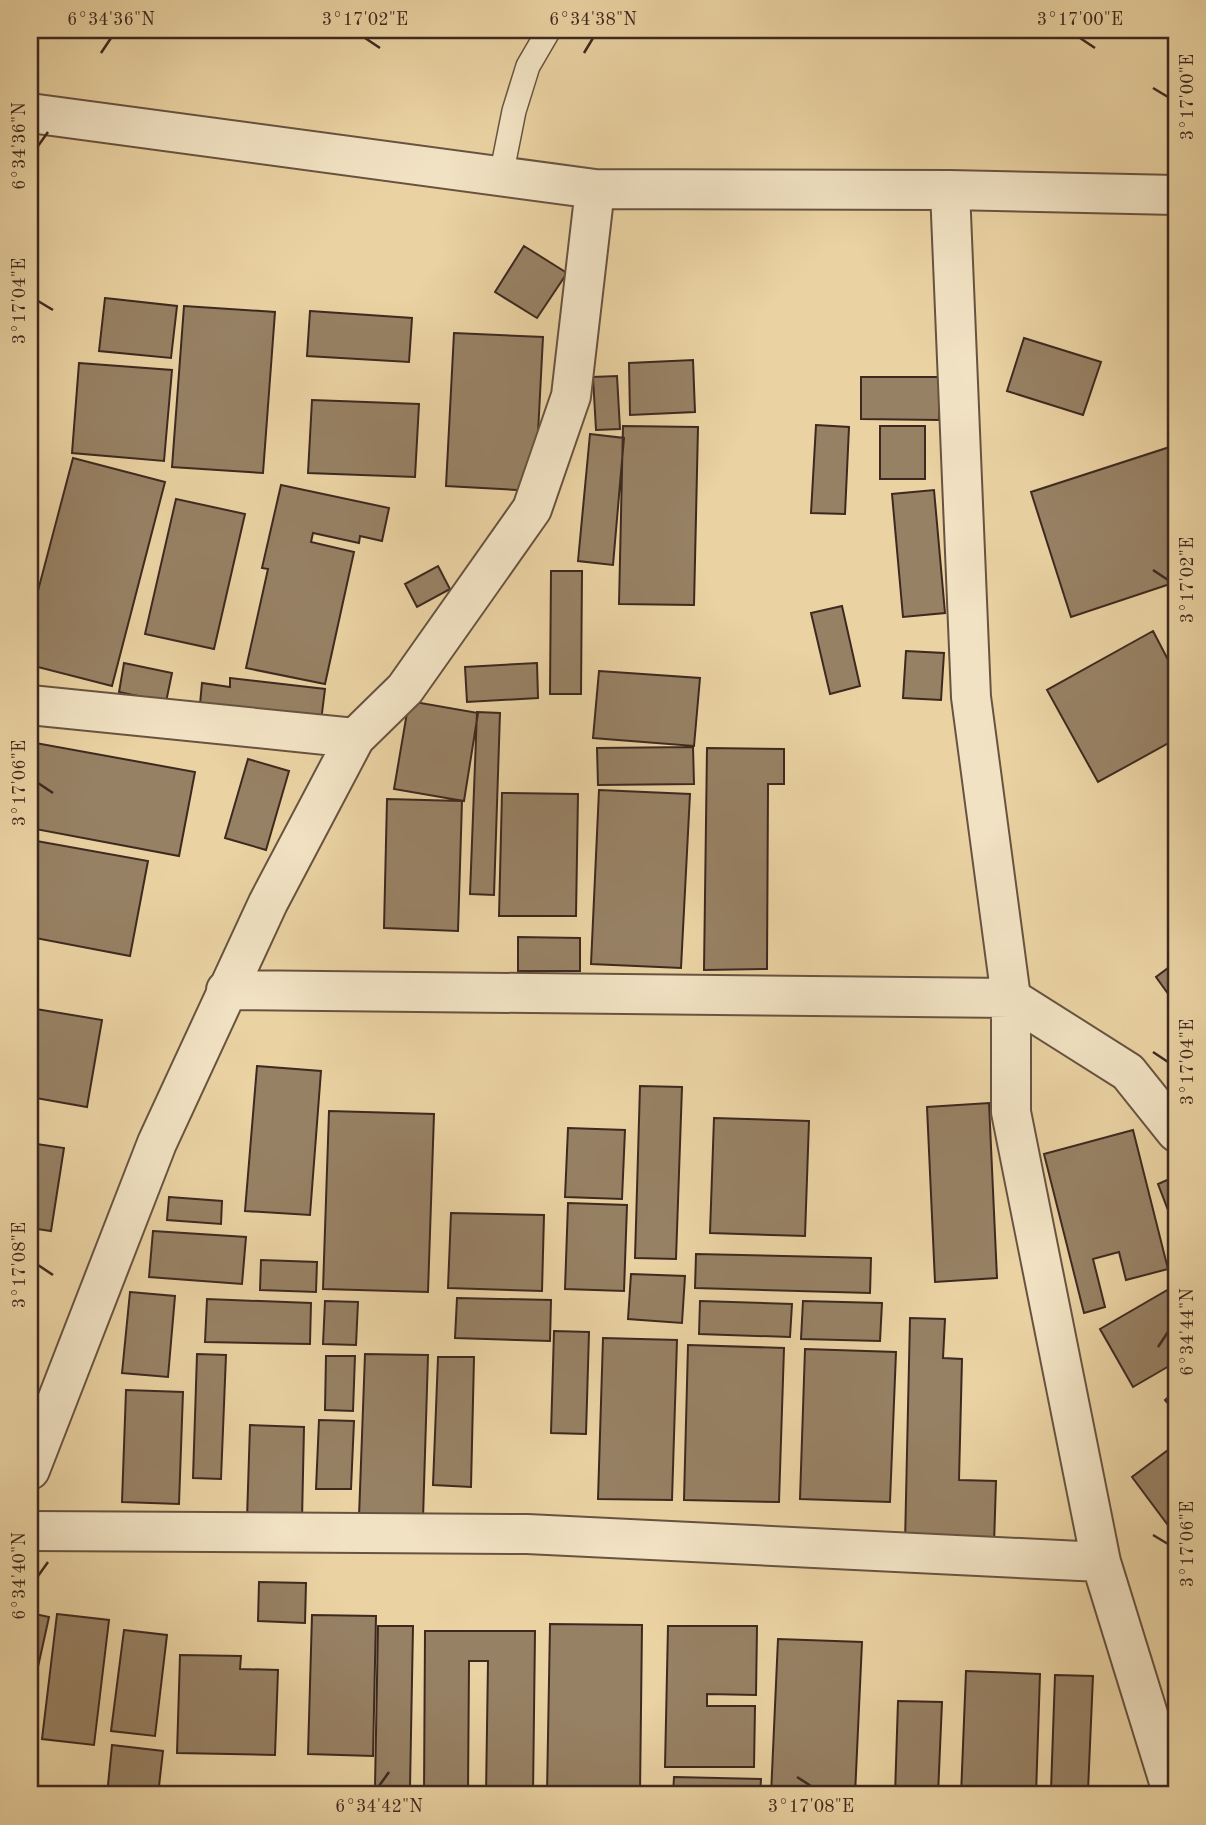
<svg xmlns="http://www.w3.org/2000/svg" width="1206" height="1825" font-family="'Old Standard TT',serif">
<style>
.building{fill:#978164;stroke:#3d2920;stroke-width:2}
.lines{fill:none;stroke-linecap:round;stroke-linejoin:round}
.service-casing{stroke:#685340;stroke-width:26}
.minor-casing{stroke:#685340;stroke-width:42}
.service{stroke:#f1e2c3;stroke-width:23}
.minor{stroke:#f1e2c3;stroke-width:38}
.ticks{fill:none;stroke:#3d2920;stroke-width:2.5}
.neatline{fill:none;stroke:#3d2920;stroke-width:2.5}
.ticks-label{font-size:18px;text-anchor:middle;fill:#3d2920}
</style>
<rect width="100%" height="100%" fill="#ead2a2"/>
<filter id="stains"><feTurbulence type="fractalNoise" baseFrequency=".00286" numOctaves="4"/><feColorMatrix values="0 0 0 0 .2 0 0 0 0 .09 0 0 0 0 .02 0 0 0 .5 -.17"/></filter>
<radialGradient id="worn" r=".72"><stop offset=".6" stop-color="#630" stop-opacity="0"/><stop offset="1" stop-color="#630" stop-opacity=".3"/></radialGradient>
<path class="building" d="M524,246L567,273L537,318L495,292Z
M105,298L177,306L171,358L99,351Z
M184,306L275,312L263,473L172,467Z
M30,309H35L32,385H30Z
M310,311L412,318L409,362L307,356Z
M454,333L543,337L535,491L446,486Z
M1024,338L1101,362L1083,415L1007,391Z
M693,360L695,412L630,415L629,363Z
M79,363L172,370L164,461L72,453Z
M617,376L620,429L596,430L593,377Z
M861,377H940L939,420L861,419Z
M312,400L419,404L415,477L308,473Z
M816,425L849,427L845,514L811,513Z
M623,426L698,427L694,605L619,604Z
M880,426H925V479H880Z
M590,434L624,438L613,565L578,561Z
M1176,445V582L1071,617L1031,492Z
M73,458L165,482L112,686L30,665V621Z
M281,485L389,508L382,541L360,536L359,543L313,533L311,542L354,552L325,684L246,668L268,569L262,568Z
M934,490L945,613L903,617L892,494Z
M176,499L245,514L214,649L145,634Z
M438,566L450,589L417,607L405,584Z
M551,571H582L581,694H550Z
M842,606L860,686L830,694L811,613Z
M1153,631L1176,675V739L1098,782L1047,690Z
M906,651L944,653L941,700L903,698Z
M124,663L172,673L166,702L119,692Z
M537,663L538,698L467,702L465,667Z
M599,671L700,678L694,746L593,738Z
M230,678L325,689L320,729L199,715L202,683L230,687Z
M409,701L478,713L464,801L394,789Z
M477,712L500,713L494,895L470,894Z
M30,742L195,772L179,856L30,828Z
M693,747L694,784L598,785L597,748Z
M707,748L784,749V784H768L767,969L704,970Z
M248,759L289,771L266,850L225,838Z
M599,790L690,794L681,968L591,964Z
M502,793L578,794L576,916H499Z
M387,799L462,801L458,931L384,928Z
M31,840L148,861L130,956L30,937Z
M518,937L580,938V971H518Z
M1176,962V1000L1174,1002L1156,977Z
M30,1008L102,1020L87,1107L30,1097Z
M257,1066L321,1071L310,1215L245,1211Z
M640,1086L682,1087L676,1259L635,1258Z
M989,1103L997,1278L935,1282L927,1107Z
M329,1111L434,1114L428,1292L323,1289Z
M714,1118L809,1121L805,1236L710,1233Z
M568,1128L625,1130L622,1199L565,1197Z
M1133,1130L1168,1269L1126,1280L1119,1252L1093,1259L1105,1307L1084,1313L1044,1154Z
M30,1143L64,1148L51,1231L30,1228Z
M1176,1176V1231L1158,1184Z
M169,1197L222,1201L221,1224L167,1220Z
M568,1203L627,1205L624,1291L565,1289Z
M451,1213L544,1215L542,1291L448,1288Z
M153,1231L246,1237L242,1284L149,1277Z
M696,1254L871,1258L870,1293L695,1288Z
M261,1260L317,1262L316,1292L260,1290Z
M631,1274L685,1276L682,1323L628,1319Z
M1176,1285V1362L1133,1387L1100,1329Z
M130,1292L175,1296L168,1377L122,1373Z
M457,1298L551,1300L550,1341L455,1338Z
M207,1299L311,1303L310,1344L205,1342Z
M325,1301L358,1302L356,1345L323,1344Z
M700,1301L792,1304L790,1337L699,1334Z
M803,1301L882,1303L880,1341L801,1339Z
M910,1318L945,1319L943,1358L962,1359L959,1480L996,1481L994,1545L905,1543Z
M554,1331L589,1332L586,1434L551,1433Z
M603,1338L677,1340L672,1500L598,1499Z
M688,1345L784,1348L779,1502L684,1500Z
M805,1349L896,1352L890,1502L800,1499Z
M197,1354L226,1355L221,1479L193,1478Z
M365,1354L428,1355L423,1519L359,1517Z
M326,1356H355L353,1411L325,1410Z
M438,1357H474L471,1487L433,1485Z
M126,1390L183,1392L179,1504L122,1502Z
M1176,1390V1413L1165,1400Z
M319,1420L354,1421L351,1489H316Z
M250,1425L304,1427L302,1520L247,1519Z
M1176,1444V1536L1132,1477Z
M259,1582L306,1583L305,1623L258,1621Z
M30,1613L49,1617L30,1703Z
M57,1614L109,1620L94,1745L42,1739Z
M312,1615L376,1616L373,1756L308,1754Z
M550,1624L642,1625L640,1793H547Z
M378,1626H413L410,1787H375Z
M668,1626H757L756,1695L707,1694V1706H755L754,1767H665Z
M124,1630L167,1635L155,1736L111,1731Z
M425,1631H535L533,1795H486L488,1661H469L468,1795H424Z
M778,1639L862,1642L855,1795H771Z
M180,1655L241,1656L240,1669L278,1670L275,1755L177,1753Z
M966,1671L1040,1674L1036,1795H961Z
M1055,1675L1093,1676L1088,1791L1051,1790Z
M898,1701L942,1702L938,1795H895Z
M112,1745L163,1751L158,1795H107Z
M674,1777L761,1779L760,1795H673Z
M170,1791L272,1793L271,1795H170Z"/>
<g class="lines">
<defs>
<path id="service" d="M501,176L514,111L528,66L549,30"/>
<path id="minor" d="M30,113L595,189L950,190L1176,195
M950,190L971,697L1011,998V1112L1101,1562L1173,1795
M30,705L355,738
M226,990L1011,998L1128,1072L1176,1132
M30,1470L157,1143L268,903L355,738L405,689L532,509L571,396L595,189
M30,1531L527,1534L1101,1562"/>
</defs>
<use href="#service" class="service-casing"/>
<use href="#minor" class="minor-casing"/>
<use href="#service" class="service"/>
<use href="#minor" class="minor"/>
</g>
<path class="ticks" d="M365,38L380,48M1080,38L1095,48M101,53L111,38M584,53L593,38M1153,88L1168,97M38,146L48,132M38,301L53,310M1153,570L1168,580M38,783L53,793M1153,1052L1168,1062M38,1265L53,1275M1158,1347L1168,1332M1153,1535L1168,1544M38,1576L48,1562M797,1777L811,1786M379,1786L389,1772"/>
<rect width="1206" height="1825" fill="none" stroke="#ead2a2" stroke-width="77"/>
<rect x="38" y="38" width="1130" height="1748" class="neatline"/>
<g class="ticks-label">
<text x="111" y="25">6°34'36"N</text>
<text x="365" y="25">3°17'02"E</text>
<text x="593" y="25">6°34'38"N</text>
<text x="1080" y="25">3°17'00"E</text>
<text transform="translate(1187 97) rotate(-90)" y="6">3°17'00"E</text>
<text transform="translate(19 146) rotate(-90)" y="6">6°34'36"N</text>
<text transform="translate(19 301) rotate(-90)" y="6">3°17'04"E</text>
<text transform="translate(1187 580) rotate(-90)" y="6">3°17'02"E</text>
<text transform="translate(19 783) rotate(-90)" y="6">3°17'06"E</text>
<text transform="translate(1187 1062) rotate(-90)" y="6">3°17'04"E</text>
<text transform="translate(19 1265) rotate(-90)" y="6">3°17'08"E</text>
<text transform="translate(1187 1332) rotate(-90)" y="6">6°34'44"N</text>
<text transform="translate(1187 1544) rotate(-90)" y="6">3°17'06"E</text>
<text transform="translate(19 1576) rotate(-90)" y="6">6°34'40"N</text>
<text x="379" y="1812">6°34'42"N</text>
<text x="811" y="1812">3°17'08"E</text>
</g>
<rect width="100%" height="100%" filter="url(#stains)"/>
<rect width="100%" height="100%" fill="url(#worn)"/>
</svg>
